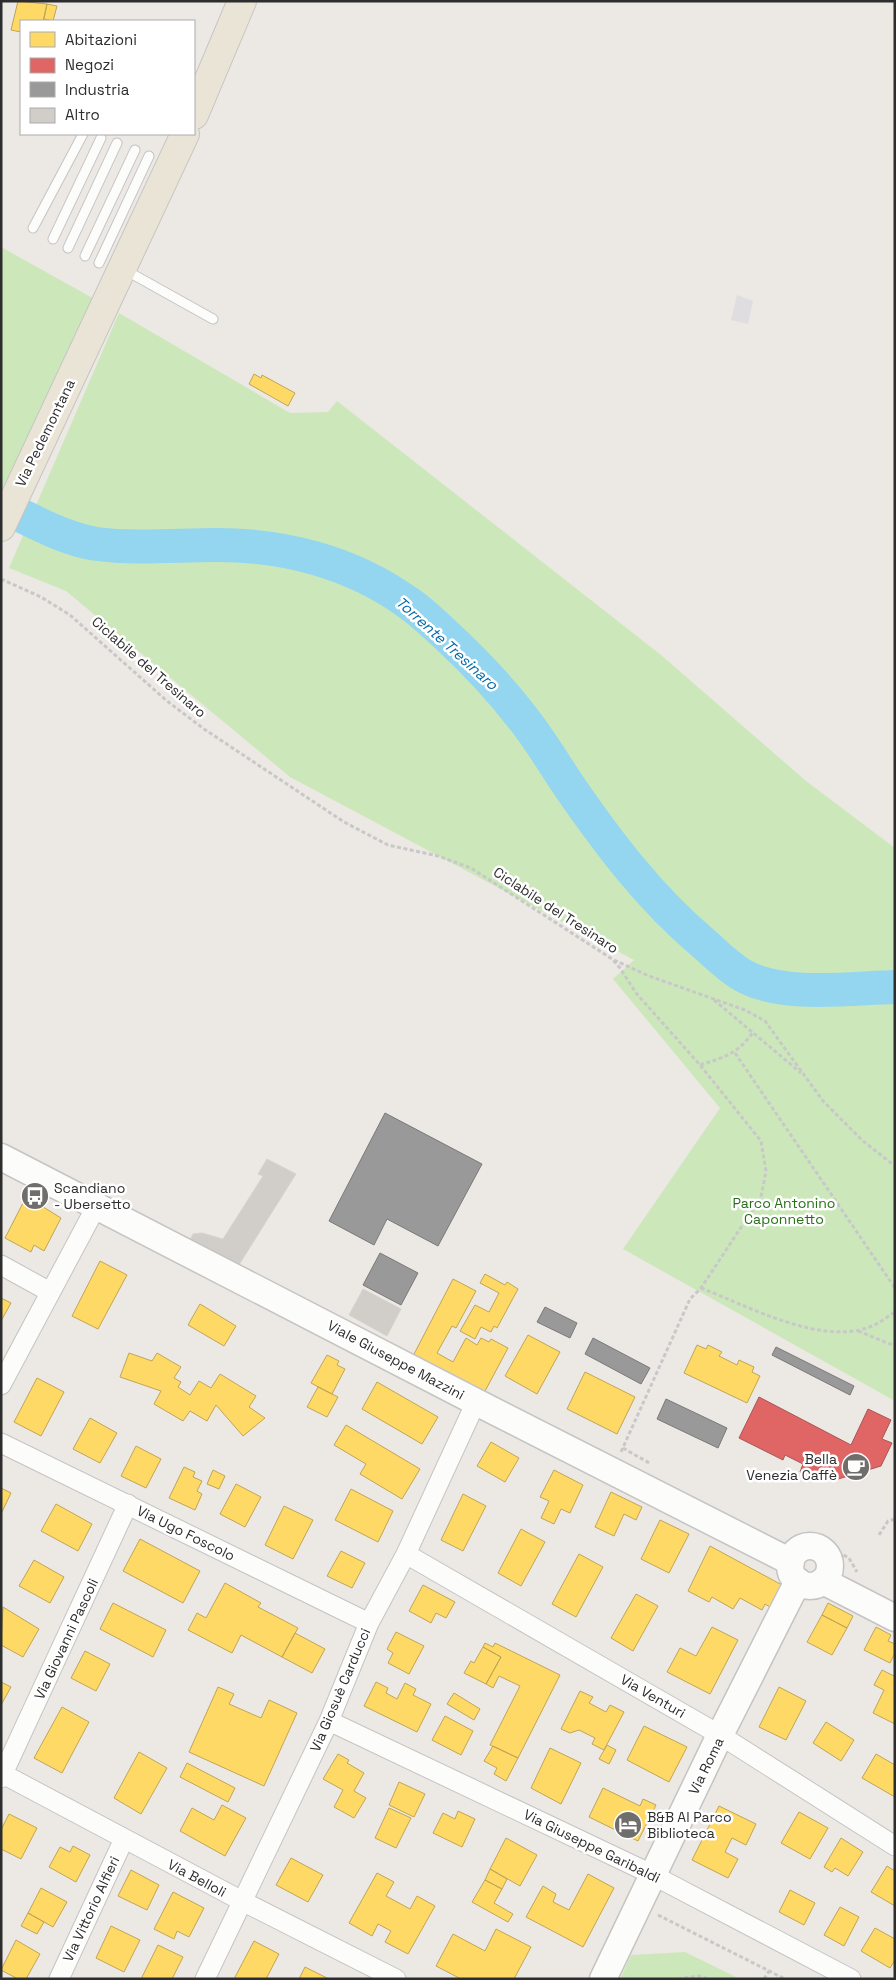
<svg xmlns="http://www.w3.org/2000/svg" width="896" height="1980" font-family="'Space Grotesk',sans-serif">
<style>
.industrial{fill:#dfdddf}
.green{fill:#cce8bb}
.homes{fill:#ffd966;stroke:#c0a555}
.shops{fill:#e06666;stroke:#a55}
.industry{fill:#999;stroke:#797979}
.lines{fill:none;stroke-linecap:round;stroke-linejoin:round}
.river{stroke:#94d5f0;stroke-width:34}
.building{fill:#d1ceca;stroke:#d7d4d0}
.lane-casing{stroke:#c5c4c4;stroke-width:11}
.street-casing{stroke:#c5c4c4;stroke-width:21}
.secondary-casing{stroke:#c5c4c4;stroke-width:29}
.primary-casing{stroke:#c6c5c3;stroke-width:30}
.path{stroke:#c8c8c8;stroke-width:3;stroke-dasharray:4 2.5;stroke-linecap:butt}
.lane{stroke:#fcfcfb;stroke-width:9}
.street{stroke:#fcfcfb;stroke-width:19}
.secondary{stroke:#fcfcfb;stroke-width:26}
.primary{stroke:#e9e4d5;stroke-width:28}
.labels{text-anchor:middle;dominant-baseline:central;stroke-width:5;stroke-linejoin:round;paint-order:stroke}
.street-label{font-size:14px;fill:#2d2d2d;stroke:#fff}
.poi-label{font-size:14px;fill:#2d2d2d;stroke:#fff;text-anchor:start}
.park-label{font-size:14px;fill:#277017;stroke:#fff}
.water-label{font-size:15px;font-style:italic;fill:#076ca8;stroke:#fff}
</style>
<rect width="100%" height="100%" fill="#ece8e4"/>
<path class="industrial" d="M737,295L753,301L748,324L731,320Z"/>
<path class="green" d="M1,247L98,301L1,503Z
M119,313L290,413L328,412L337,401L661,655L806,781L895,848V1401L623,1249L720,1108L613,979L634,960L290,777L66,591L9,568Z
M685,1952L740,1979H620L631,1955Z"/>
<path class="homes" d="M18,1L47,4L43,21H21V32L11,30Z
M47,4L57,6L53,21L44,19Z
M254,374L261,378L262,375L295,393L288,406L249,384Z
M25,1199L31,1203L32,1200L61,1218L44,1251L34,1245L31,1252L5,1238Z
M100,1261L127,1275L98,1329L72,1316Z
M485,1274L505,1285L507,1282L518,1289L497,1328L494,1326L491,1332L481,1327L475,1339L460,1331L475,1305L489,1312L499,1293L480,1283Z
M453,1279L476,1291L456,1328L452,1326L437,1353L453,1362L466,1338L477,1345L481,1338L489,1342L491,1339L508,1348L484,1393L413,1356Z
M1,1298L11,1303L1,1321Z
M200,1304L236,1326L224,1346L188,1325Z
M528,1335L560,1352L537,1394L505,1376Z
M697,1345L706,1349L708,1345L722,1352L719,1356L737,1365L739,1360L754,1367L752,1372L760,1376L747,1403L684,1373Z
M129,1353L152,1361L157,1353L181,1367L174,1378L181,1382L178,1387L190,1395L199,1381L211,1388L220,1374L256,1396L249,1407L265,1418L243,1436L216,1405L207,1421L190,1411L183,1421L154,1404L161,1391L120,1377Z
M327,1355L339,1361L337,1365L345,1369L332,1394L311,1383Z
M585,1372L635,1397L617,1434L567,1409Z
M37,1378L64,1392L41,1436L14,1422Z
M377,1382L438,1417L422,1444L362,1409Z
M318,1387L338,1397L327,1417L307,1407Z
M90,1418L117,1433L100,1463L73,1449Z
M346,1425L420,1469L402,1499L360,1474L366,1464L334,1445Z
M491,1442L519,1458L505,1482L477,1466Z
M136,1446L161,1459L146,1488L121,1476Z
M184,1467L195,1472L193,1477L202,1481L197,1491L202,1494L195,1510L169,1498Z
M213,1470L225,1476L219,1489L207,1484Z
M554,1470L583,1485L570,1513L561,1509L554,1524L541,1518L549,1501L540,1497Z
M236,1484L261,1497L245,1527L220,1514Z
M1,1488L11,1493L1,1514Z
M351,1489L393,1511L378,1542L335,1520Z
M611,1492L642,1507L636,1520L624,1514L614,1536L595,1527Z
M463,1494L486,1506L463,1551L441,1540Z
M56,1504L92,1524L78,1551L41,1531Z
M284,1506L313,1520L293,1559L265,1545Z
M660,1520L689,1534L669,1573L641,1559Z
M521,1529L545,1542L521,1586L498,1573Z
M140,1539L200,1571L183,1603L123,1571Z
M710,1546L782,1585L770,1607L765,1604L762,1610L740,1598L733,1609L712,1597L709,1602L688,1591Z
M341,1551L365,1563L352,1588L327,1576Z
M579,1554L603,1567L576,1617L552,1604Z
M34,1560L64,1577L50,1603L19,1586Z
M225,1583L261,1603L258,1607L298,1628L282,1657L241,1635L232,1653L188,1630L197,1613L206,1618Z
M423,1585L455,1602L446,1618L436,1613L431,1623L409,1611Z
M636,1594L658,1606L633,1651L611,1638Z
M113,1603L166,1630L153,1657L100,1629Z
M828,1603L853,1616L847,1628L822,1615Z
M3,1607L39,1629L23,1657L1,1645Z
M822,1615L847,1628L832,1655L807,1642Z
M712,1627L738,1640L710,1694L667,1672L680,1648L696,1656Z
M876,1627L891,1635L888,1641L895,1644V1653L890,1663L864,1650Z
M396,1632L424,1646L409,1674L388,1663L393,1653L387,1649Z
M295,1633L325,1649L312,1673L282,1657Z
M485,1643L493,1647L495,1643L560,1675L518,1758L490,1745L520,1686L499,1676L493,1688L486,1684L501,1657L483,1647Z
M483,1647L501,1657L486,1684L464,1673L471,1661L474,1663Z
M85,1651L110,1664L96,1691L71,1678Z
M882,1670L894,1676L895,1674V1724L873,1713L884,1690L874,1685Z
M1,1682L11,1687L1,1705Z
M376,1682L388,1688L386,1693L397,1699L405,1683L416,1689L413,1695L431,1704L417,1732L364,1706Z
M218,1687L234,1694L229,1704L261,1718L269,1700L297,1713L264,1786L189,1752Z
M779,1687L806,1701L786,1740L759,1727Z
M580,1691L593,1697L589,1703L606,1712L610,1705L624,1712L604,1750L592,1744L595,1738L579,1730L570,1733L561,1729Z
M454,1693L480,1709L474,1720L447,1704Z
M62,1707L89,1722L62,1773L34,1758Z
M445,1716L473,1731L461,1755L432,1740Z
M826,1722L854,1740L841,1761L813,1743Z
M644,1726L687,1747L669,1782L627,1760Z
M607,1745L616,1750L609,1764L599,1759Z
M493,1746L518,1758L506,1781L494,1774L497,1768L484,1761Z
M550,1748L581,1763L561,1804L531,1788Z
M139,1752L167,1768L141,1814L114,1798Z
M338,1754L349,1760L347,1763L364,1773L354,1791L366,1798L354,1818L334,1807L343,1790L323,1779Z
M876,1754L895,1765V1797L862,1778Z
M187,1763L235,1788L228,1802L180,1777Z
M399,1782L425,1794L414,1817L389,1805Z
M603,1788L640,1806L643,1799L656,1805L638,1841L589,1817Z
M222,1805L246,1818L225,1856L180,1831L192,1808L214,1820Z
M719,1806L756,1824L746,1845L732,1838L725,1852L738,1859L728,1878L692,1860Z
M389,1808L411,1818L396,1848L375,1838Z
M458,1811L475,1819L462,1847L433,1833L443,1813L455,1819Z
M799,1812L828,1828L810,1859L781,1843Z
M9,1814L37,1828L21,1859L1,1849V1830Z
M506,1838L537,1855L520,1886L490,1869Z
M841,1838L863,1852L848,1876L835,1868L832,1872L824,1867Z
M73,1846L90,1855L76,1882L49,1867L60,1847L70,1852Z
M291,1858L323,1875L308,1902L276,1885Z
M887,1866L895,1871V1906L871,1892Z
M490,1869L507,1879L502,1889L485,1880Z
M131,1870L159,1885L147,1910L118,1896Z
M377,1873L394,1882L386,1896L410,1909L417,1896L435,1906L408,1954L385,1942L391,1931L378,1924L372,1936L349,1923Z
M588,1874L614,1888L583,1947L526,1917L543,1886L556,1894L553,1902L569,1910Z
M485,1880L502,1889L494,1903L513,1914L508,1922L472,1902Z
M41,1888L67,1902L53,1927L28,1913Z
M790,1890L815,1903L804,1925L779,1912Z
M173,1892L204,1908L189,1937L177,1931L174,1939L154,1929Z
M840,1907L859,1917L844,1946L824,1935Z
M28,1913L44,1922L37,1934L21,1926Z
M111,1926L140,1940L124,1972L96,1958Z
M875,1928L895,1939V1960L890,1968L861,1951Z
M496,1929L531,1947L514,1979H461L436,1966L453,1934L485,1951Z
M16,1940L40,1954L26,1979H18L1,1970Z
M254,1941L279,1954L266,1979H234Z
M158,1945L183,1957L172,1979H141Z
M305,1967L329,1979H299Z"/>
<path class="shops" d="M759,1397L851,1445L868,1409L891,1420L882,1439L892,1443L881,1466L835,1480L819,1472L816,1480L800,1472L803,1464L785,1455L783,1460L739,1438Z"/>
<path class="industry" d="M385,1113L482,1164L438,1246L387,1219L374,1245L329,1221Z
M380,1253L418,1273L401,1305L363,1285Z
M545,1307L577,1323L570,1338L537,1322Z
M593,1338L650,1368L641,1384L585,1354Z
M776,1347L854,1386L850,1395L772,1355Z
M666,1399L727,1428L718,1448L657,1419Z"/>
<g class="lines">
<path class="river" d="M1,506C32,520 63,539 97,544C137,549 177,545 217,545C284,545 351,562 407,602C422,612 435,625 448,637C476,663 502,691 525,721C542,743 556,767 571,789C609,844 650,898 702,942C715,953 729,968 744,976C784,998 850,988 895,987"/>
</g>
<path class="building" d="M267,1159L296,1174L237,1268L188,1244L193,1234L202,1233L223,1239L263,1176L258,1174Z
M363,1289L401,1309L387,1336L349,1315Z"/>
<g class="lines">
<defs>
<path id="lane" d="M33,228L83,134
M53,239L101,138
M68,248L117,143
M85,256L135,150
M99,263L149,156
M125,270L213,319"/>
<path id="street" d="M1,1265L50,1292
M1,1385L96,1207
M1,1443L369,1623
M406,1554L720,1735L895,1846
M329,1721L645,1871L851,1979
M1,1773L242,1901L396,1979
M1,1778L128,1504
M59,1979L124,1839
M205,1979L329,1721L369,1623L406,1554L476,1402"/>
<path id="secondary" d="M1,1157L476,1402L791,1562
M790 1566a20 20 0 1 1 40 0a20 20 0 1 1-40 0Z
M823,1581L895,1618
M603,1979L720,1735L798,1581"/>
<path id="primary" d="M194,115L242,1
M1,527L185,134"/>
</defs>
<use href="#lane" class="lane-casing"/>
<use href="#street" class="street-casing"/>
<use href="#secondary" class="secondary-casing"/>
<use href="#primary" class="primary-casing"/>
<path class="path" d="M1,579L41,597L70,615L167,701L204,729L344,822L388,845L438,856L471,868L612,959L620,968L636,993L700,1065L761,1141L766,1171L761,1197L701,1288L690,1299L621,1452
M614,960L649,976L745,1010L765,1021L823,1101L863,1141L895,1166
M714,1000L801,1073
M735,1053L895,1288
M700,1065C723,1058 739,1053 753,1032
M701,1288C748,1306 822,1347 872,1326C880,1323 888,1316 895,1312
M858,1331L895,1346
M623,1448L651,1464
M879,1535L888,1521L895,1519
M797,1540L809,1536L849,1558L857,1572
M658,1915L785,1979
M678,1979L699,1976L708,1979
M764,1979L769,1971"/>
<use href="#lane" class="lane"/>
<use href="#street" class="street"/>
<use href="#secondary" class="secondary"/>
<use href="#primary" class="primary"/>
</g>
<defs>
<symbol id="bus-disc" viewBox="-11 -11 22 22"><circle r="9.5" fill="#706e6d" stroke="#fff"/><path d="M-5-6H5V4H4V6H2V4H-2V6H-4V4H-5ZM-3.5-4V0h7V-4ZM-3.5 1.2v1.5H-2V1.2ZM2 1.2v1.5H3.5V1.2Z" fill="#fff"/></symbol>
<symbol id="cafe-disc" viewBox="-11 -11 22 22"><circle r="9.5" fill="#706e6d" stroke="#fff"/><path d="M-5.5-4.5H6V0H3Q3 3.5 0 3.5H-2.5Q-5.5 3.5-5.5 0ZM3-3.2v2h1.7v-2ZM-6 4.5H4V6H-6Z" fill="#fff"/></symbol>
<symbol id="hotel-disc" viewBox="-11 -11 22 22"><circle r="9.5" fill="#706e6d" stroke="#fff"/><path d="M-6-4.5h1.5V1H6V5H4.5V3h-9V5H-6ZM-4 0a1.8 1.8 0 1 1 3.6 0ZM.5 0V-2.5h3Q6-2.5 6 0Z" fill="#fff"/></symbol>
</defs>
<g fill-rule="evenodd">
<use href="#bus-disc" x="19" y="1180" width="32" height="32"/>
<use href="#cafe-disc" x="840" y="1451" width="32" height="32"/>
<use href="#hotel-disc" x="612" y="1809" width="32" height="32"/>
</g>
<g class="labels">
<g class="street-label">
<text transform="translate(45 433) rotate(-64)">Via Pedemontana</text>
<text transform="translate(149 667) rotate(41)">Ciclabile del Tresinaro</text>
<text transform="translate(556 910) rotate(33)">Ciclabile del Tresinaro</text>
<text transform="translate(396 1360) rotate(28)">Viale Giuseppe Mazzini</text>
<text transform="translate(186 1533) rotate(26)">Via Ugo Foscolo</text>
<text transform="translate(66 1639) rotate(-65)">Via Giovanni Pascoli</text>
<text transform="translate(340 1690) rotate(-67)">Via Giosuè Carducci</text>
<text transform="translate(653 1696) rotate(30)">Via Venturi</text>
<text transform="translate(706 1766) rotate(-64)">Via Roma</text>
<text transform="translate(592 1846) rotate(26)">Via Giuseppe Garibaldi</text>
<text transform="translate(197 1878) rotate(28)">Via Belloli</text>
<text transform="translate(91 1909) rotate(-65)">Via Vittorio Alfieri</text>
</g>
<g class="poi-label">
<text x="54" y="1188">Scandiano<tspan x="54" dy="16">- Ubersetto</tspan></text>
<text x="837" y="1459" text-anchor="end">Bella<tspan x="837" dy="16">Venezia Caffè</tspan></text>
<text x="647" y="1817">B&amp;B Al Parco<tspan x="647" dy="16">Biblioteca</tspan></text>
</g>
<g class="park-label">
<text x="784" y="1203">Parco Antonino<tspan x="784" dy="16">Caponnetto</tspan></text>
</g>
<g class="water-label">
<text transform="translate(447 643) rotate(42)">Torrente Tresinaro</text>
</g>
</g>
<rect width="896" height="1980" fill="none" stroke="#2d2d2d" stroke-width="5"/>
<rect x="20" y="20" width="175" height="115" fill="#ffffff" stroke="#ababab"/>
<rect x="30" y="32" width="25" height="15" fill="#ffd966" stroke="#ababab"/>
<text x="65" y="45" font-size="15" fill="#2d2d2d">Abitazioni</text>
<rect x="30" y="58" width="25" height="15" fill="#e06666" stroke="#ababab"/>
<text x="65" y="70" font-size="15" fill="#2d2d2d">Negozi</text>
<rect x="30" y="82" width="25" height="15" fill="#999999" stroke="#ababab"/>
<text x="65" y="95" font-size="15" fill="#2d2d2d">Industria</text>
<rect x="30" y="108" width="25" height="15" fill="#d1ceca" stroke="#ababab"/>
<text x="65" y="120" font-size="15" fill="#2d2d2d">Altro</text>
</svg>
